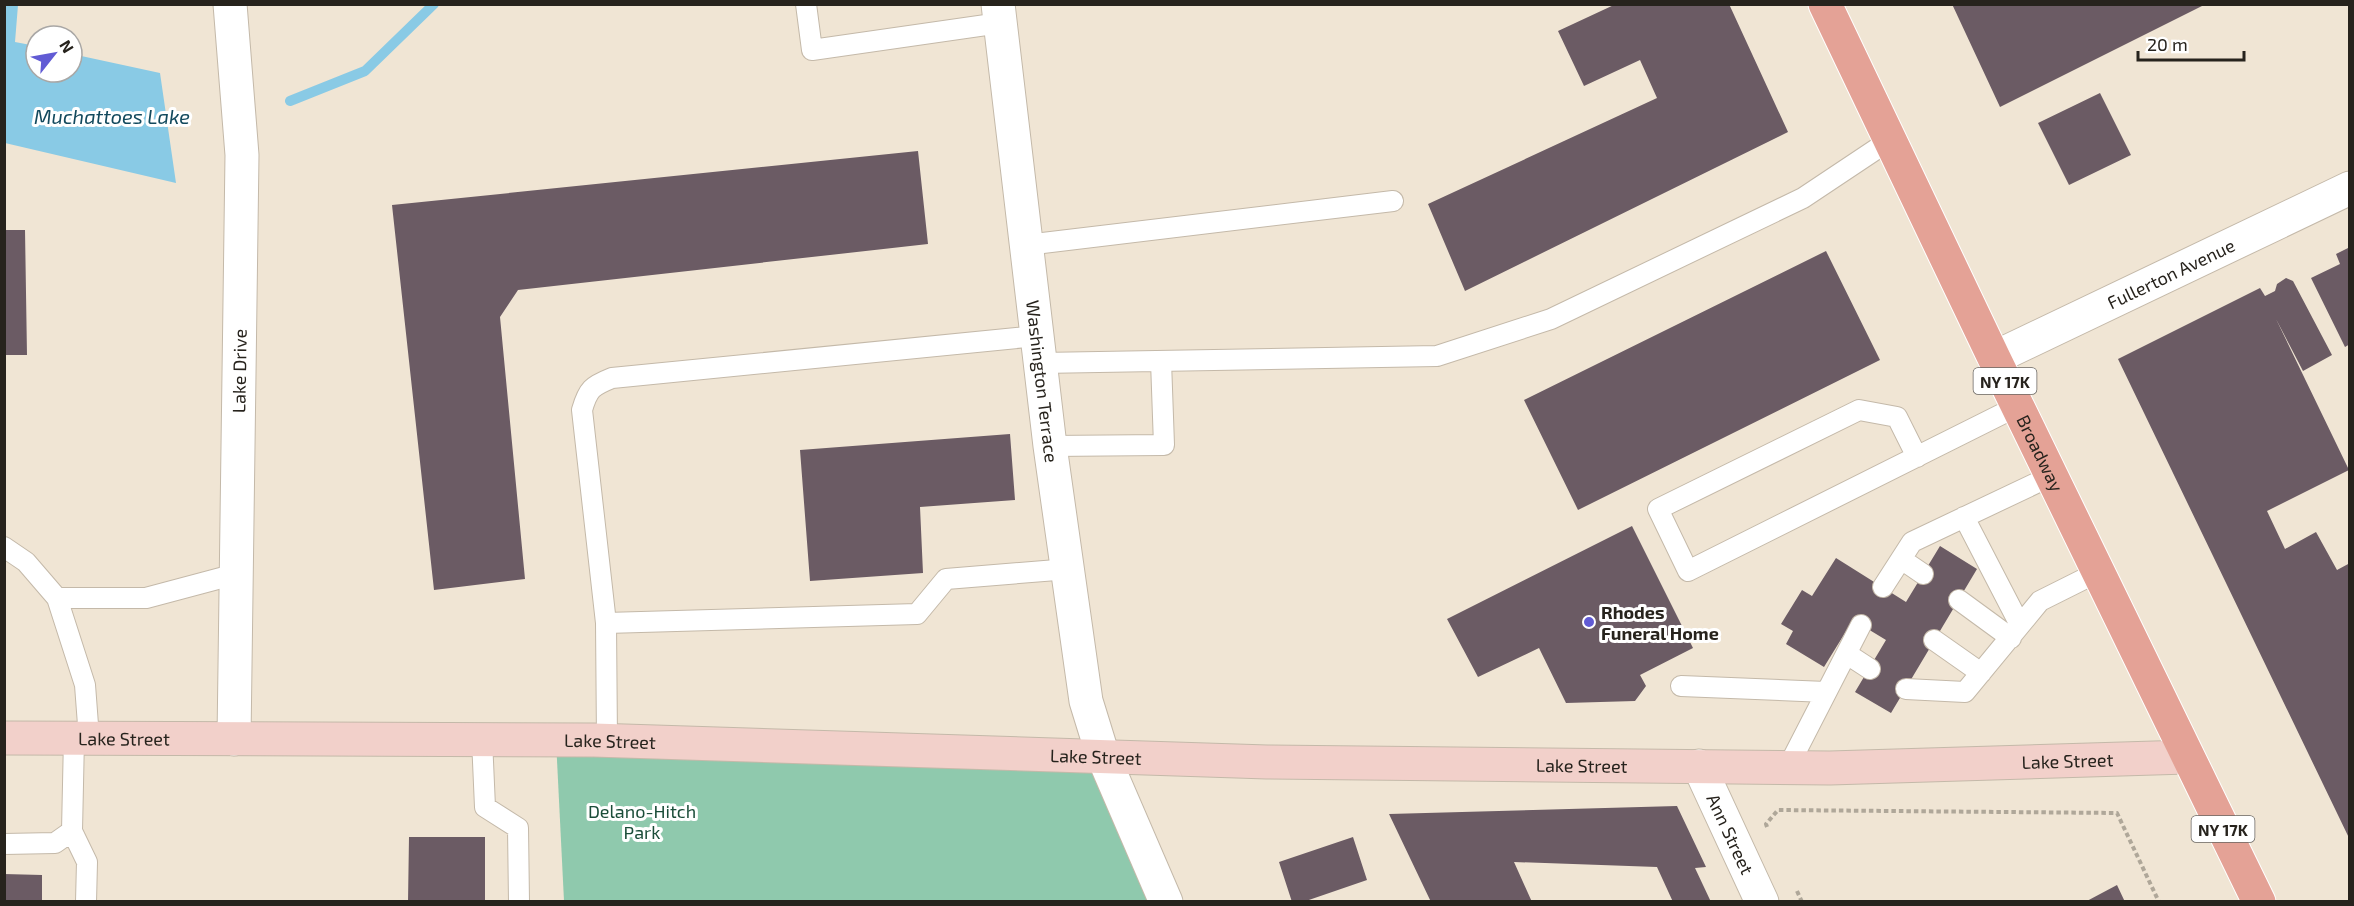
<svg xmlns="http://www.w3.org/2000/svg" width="2354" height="906" font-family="'Exo 2',sans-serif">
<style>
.green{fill:#8fc9ad}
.water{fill:#89cae5}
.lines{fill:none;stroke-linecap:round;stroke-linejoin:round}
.stream{stroke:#89cae5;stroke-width:10}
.building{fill:#6b5b64}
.service-casing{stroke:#c4b9a9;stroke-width:22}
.minor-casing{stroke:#c4b9a9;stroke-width:35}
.tertiary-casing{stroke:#c4b9a9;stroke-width:35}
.secondary-casing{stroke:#c4b9a9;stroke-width:35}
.primary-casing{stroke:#fff;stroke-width:35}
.path{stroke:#afa799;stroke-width:4;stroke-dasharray:4.5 3;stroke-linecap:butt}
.service{stroke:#fff;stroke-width:20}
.minor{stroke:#fff;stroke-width:33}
.tertiary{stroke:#fff;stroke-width:33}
.secondary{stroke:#f2d0ca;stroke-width:33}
.primary{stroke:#e4a296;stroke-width:33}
.poi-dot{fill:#615bd4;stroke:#fff;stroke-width:2}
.labels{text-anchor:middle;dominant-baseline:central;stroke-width:6;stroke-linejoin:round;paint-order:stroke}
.shield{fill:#fff;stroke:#686561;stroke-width:1.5}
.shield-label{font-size:16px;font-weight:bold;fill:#27231d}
.street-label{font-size:18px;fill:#27231d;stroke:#fff}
.poi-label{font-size:18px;font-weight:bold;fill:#27231d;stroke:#fff;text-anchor:start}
.park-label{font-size:18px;fill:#1b4d39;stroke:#fff}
.water-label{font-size:20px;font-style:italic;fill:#12495d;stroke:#fff}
</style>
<rect width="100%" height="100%" fill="#f0e5d4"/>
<path class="green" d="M556,740L1103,756L1174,901H564Z"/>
<path class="water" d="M5,4L18,5L15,42L36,46V72H72V54L160,73L176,183L5,143Z"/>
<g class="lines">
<path class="stream" d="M290,101L365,71L434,4"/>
</g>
<path class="building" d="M1616,4H1729L1788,132L1465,291L1428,204L1657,98L1640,60L1584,86L1558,31Z
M1952,4H2206L2000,107Z
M2100,93L2131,155L2069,185L2038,123Z
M918,151L928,244L518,290L500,317L525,579L434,590L392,205Z
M4,230H25L27,355H4Z
M2350,247V344L2345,347L2311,278L2340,264L2336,254Z
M1826,251L1880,360L1578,510L1524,400Z
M2286,278L2293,281L2332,355L2303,371L2276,319L2349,470L2267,511L2285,549L2316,532L2337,570L2350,563V840L2118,359L2260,288L2265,296L2275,291L2277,284Z
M1010,434L1015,500L920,507L923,573L810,581L800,450Z
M1632,526L1693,648L1640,675L1646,686L1635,701L1566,703L1539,648L1478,677L1447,619Z
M1940,546L1977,569L1891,713L1855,692L1886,640L1853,620L1824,667L1786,644L1793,631L1781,624L1802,590L1812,596L1836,558L1906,602Z
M1677,806L1706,867L1695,868L1711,902H1673L1657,867L1514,862L1532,902H1431L1389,814Z
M409,837H485V902H408Z
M1353,837L1367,880L1303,902H1292L1279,862Z
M4,874L42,875V902H4Z
M2117,885L2125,902H2085Z"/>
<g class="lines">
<defs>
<path id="service" d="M806,4L812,50L1000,23
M1026,245L1393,201
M1041,363L1437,356L1551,319L1803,198L1890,140
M1050,446L1164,445L1161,361
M1917,457L1897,417L1859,410L1658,509L1688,571L2018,406
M1964,517L2020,625
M4,547L26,562L57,598
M1901,559L1923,574
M1883,587L1912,542L2051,476
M1959,600L2011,638
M606,623L917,614L946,579L1069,569
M1934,640L1981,673
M1847,654L1870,669
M1681,686L1826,692
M1906,689L1965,692L2040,601L2098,572
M89,738L85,685L57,598H146L236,574
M482,739L485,807L518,828L519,902
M607,741L606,623L582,410C588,389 592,386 612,378L1037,336
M1788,767L1861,625
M72,831L87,862L86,902
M4,844L55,843L72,831L74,738"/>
<g id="minor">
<path d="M230,4L242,155L234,739"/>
<path d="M1103,756L1166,902"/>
<path id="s1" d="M1699,766L1762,902"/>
</g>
<g id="tertiary">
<path id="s2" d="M998,4L1050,446L1086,701L1103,756"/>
<path id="s3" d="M1994,358L2350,188"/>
</g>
<g id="secondary">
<path id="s4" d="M4,738L594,740L1267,762L1830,768L2187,757"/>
</g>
<g id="primary">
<path id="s5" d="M1825,4L1994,358L2259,902"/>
</g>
</defs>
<use href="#service" class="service-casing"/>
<use href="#minor" class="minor-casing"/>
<use href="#tertiary" class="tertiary-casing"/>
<use href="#secondary" class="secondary-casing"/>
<use href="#primary" class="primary-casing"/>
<path class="path" d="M1767,827L1766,824L1778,810L2117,813L2159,902
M1797,891L1802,902"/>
<use href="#service" class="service"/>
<use href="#minor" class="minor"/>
<use href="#tertiary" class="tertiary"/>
<use href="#secondary" class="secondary"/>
<use href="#primary" class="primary"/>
</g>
<circle class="poi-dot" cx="1589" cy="622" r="6"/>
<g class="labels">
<g class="shield">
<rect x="1973.5" y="368" width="63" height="26" rx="4.5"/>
<rect x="2191.5" y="816" width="63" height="26" rx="4.5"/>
</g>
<g class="shield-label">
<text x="2005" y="381">NY 17K</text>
<text x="2223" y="829">NY 17K</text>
</g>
<g class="street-label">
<text stroke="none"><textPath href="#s3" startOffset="196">Fullerton Avenue</textPath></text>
<text transform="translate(239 371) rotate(-89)">Lake Drive</text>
<text stroke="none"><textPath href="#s2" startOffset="380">Washington Terrace</textPath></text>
<text stroke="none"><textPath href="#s5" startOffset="498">Broadway</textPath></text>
<text stroke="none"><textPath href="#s4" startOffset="120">Lake Street</textPath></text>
<text stroke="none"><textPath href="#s4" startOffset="606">Lake Street</textPath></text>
<text stroke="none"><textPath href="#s4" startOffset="1092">Lake Street</textPath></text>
<text stroke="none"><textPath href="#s4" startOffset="2064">Lake Street</textPath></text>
<text stroke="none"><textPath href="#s4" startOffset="1578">Lake Street</textPath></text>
<text stroke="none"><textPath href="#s1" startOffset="75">Ann Street</textPath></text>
</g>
<g class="poi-label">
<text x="1601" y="612">Rhodes<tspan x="1601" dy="21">Funeral Home</tspan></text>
</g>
<g class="park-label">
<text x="642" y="811">Delano-Hitch<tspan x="642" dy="21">Park</tspan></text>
</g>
<g class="water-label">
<text x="112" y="116">Muchattoes Lake</text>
</g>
</g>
<rect width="2354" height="906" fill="none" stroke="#27231d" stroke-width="12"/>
<g transform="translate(54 54) rotate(59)"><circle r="28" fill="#ffffff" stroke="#a9a7a5" stroke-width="1.5"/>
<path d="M0-4.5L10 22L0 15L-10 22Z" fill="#615bd4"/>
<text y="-9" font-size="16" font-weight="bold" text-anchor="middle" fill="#27231d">N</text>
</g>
<path d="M2138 51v9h106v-9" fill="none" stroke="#27231d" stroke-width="3"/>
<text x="2147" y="51" font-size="18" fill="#27231d" stroke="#ffffff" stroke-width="4.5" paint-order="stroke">20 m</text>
</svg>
